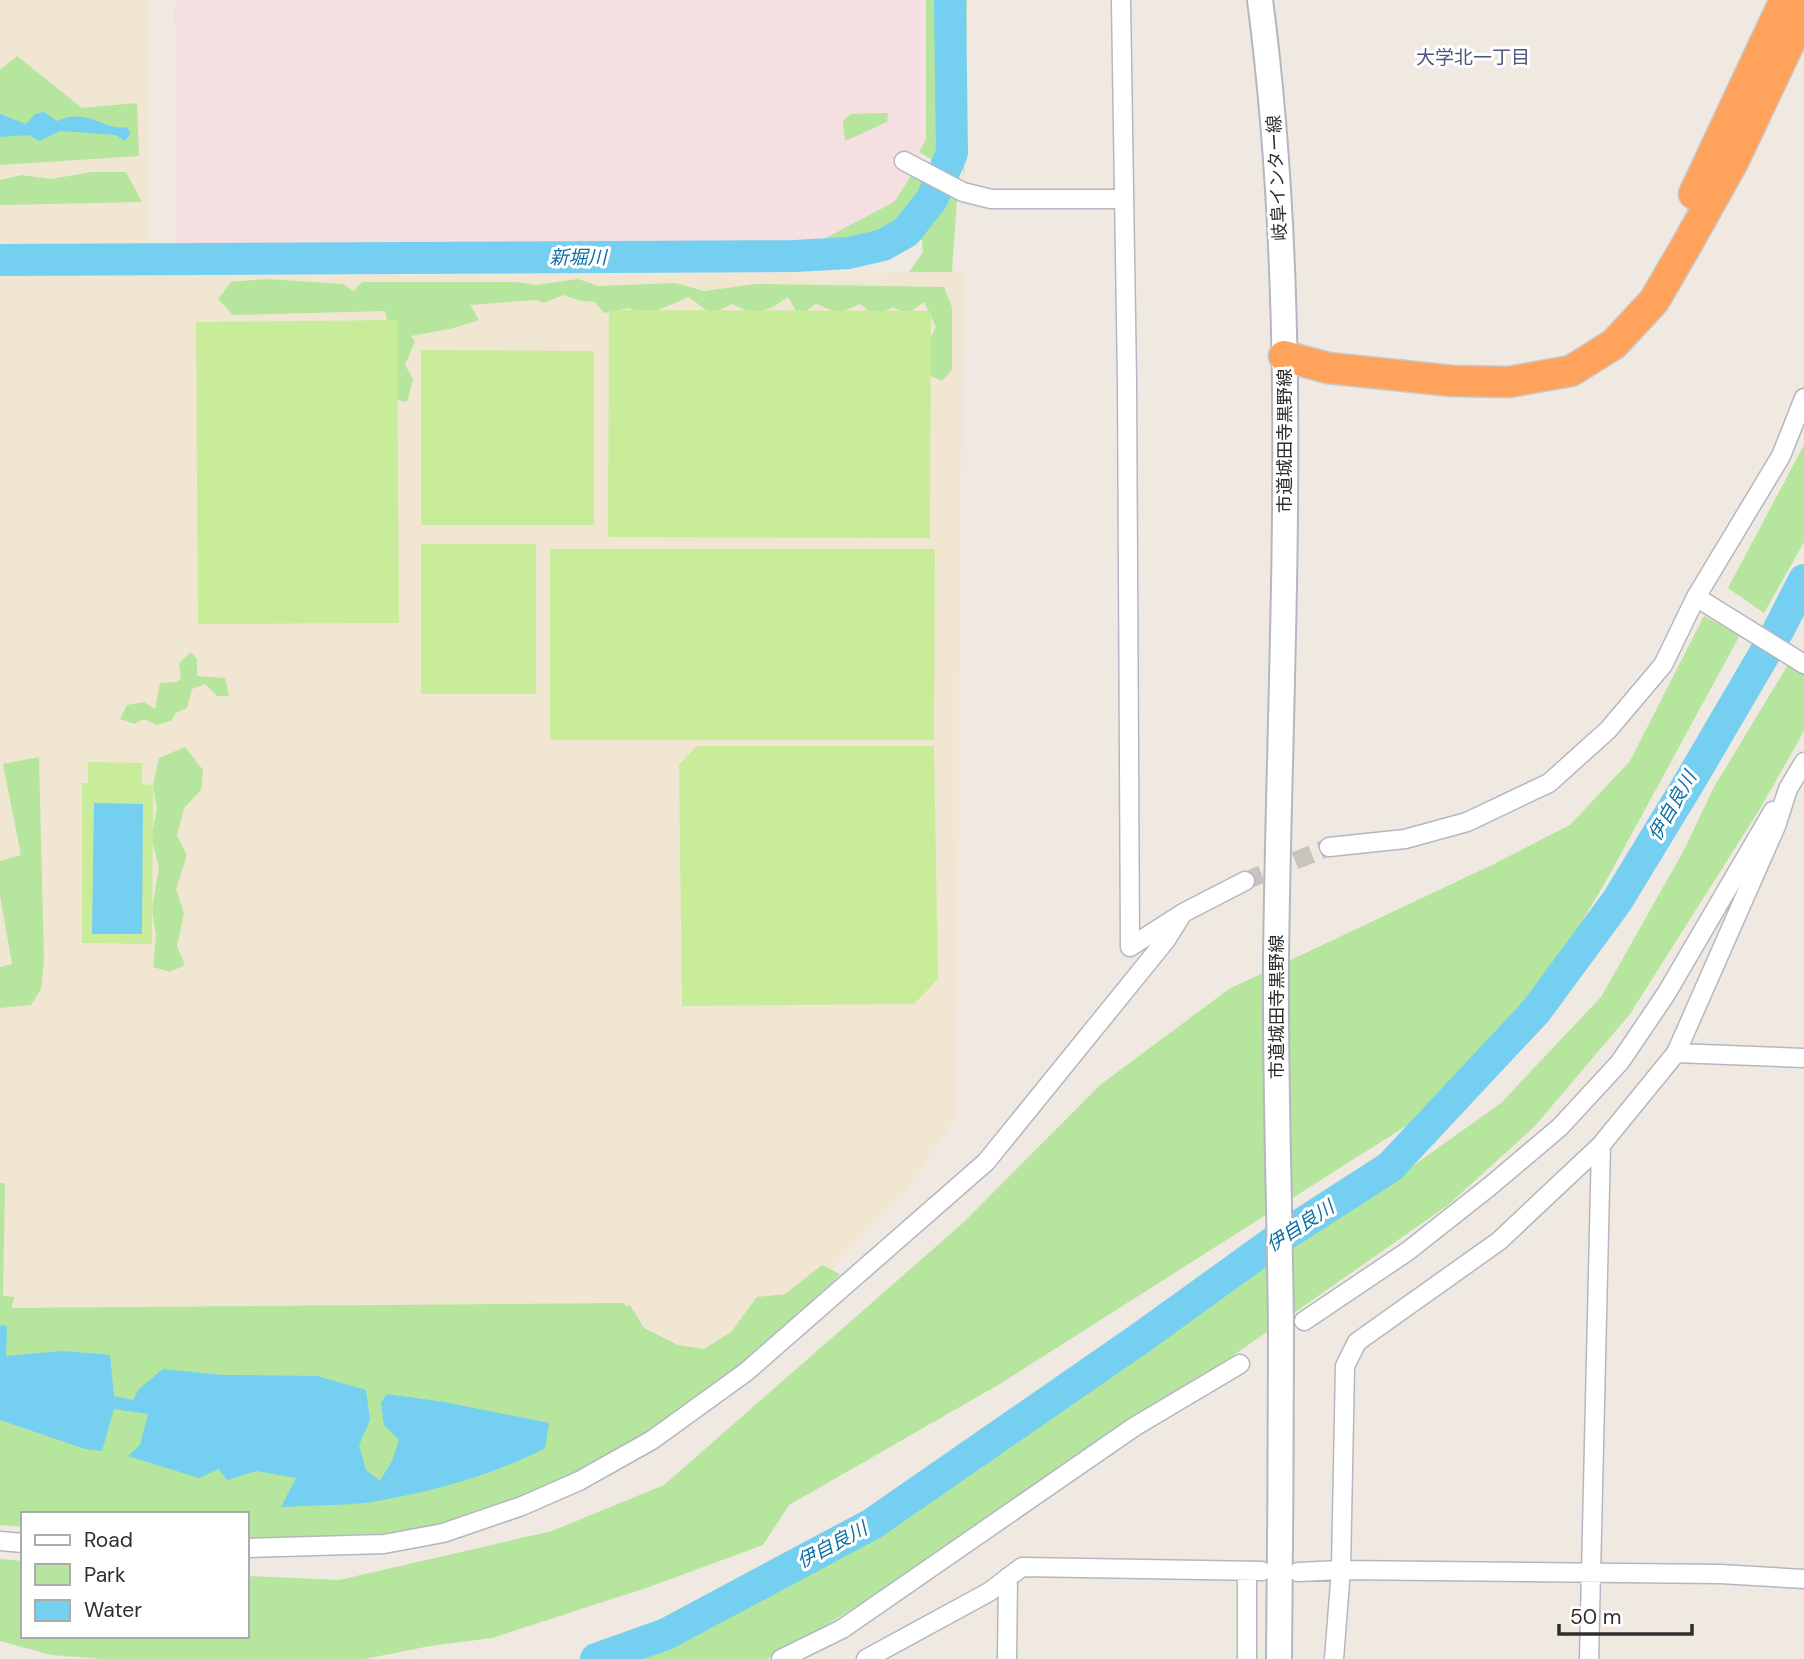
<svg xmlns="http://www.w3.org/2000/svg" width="1804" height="1659" font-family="'DM Sans','Noto Sans JP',sans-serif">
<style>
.education{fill:#f0e6d1}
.medical{fill:#f5dfe0}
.green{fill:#b6e59e}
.pitch{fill:#c9ec9a}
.water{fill:#75cff0}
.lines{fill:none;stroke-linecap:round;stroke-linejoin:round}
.river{stroke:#75cff0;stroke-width:32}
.street-tunnel{stroke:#c8c4bd;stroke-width:18;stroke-dasharray:18 9;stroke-linecap:butt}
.street-casing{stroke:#b4b7c1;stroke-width:21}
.secondary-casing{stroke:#b4b7c1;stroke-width:28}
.highway-casing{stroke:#c9c9c9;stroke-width:33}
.street{stroke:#fff;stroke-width:18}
.secondary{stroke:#fff;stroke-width:24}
.highway{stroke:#ffa35c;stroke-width:30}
.labels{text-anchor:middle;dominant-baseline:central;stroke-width:6;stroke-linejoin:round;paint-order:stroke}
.street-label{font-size:18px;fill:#2e2e2e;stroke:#fff}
.neighbourhood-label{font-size:19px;fill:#4d5680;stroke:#fff}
.water-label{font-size:19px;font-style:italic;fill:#0d6fa3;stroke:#fff}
</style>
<rect width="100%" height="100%" fill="#efe9e1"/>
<path class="education" d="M0,0H148V259L208,276L963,272L956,1117L905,1193L821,1280L705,1381L247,1514L0,1515Z"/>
<path class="medical" d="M175,0H926V139L911,176L894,202L820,241L176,247Z"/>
<path class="green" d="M926,0H944L946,151L939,164L919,152L926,139Z
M956,0H967L964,175L957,149Z
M17,56L82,108L137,103L139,156L0,165V70Z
M888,113L887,122L845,141L843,121L851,114Z
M92,172H126L142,202L0,205V180L21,175L51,179Z
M911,176L957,200L952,272H909L923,252L922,240L880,233L827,254L820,241L894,202Z
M266,279L343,284L354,291L362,282H516L536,285L578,279L599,286L676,283L704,291L756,284L944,287L952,307V370L942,381L927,374L926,348L936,327L924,302L907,314L893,307L875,316L860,304L839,313L816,304L799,316L788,297L773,307L754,314L732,304L711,314L689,297L646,315L629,308L604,313L595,302L581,301L563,295L544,303L536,300L470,305L479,320L450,329L411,336L415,341L405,365L413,379L407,402L393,399L391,342L385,311L233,315L218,299L231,282Z
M1804,445V542L1764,613L1728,588Z
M1704,616L1740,635L1605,883L1546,981L1436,1107L998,1385L789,1505L763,1545L649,1587L492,1638L430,1646L365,1659H102L51,1655L0,1641V1559L23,1561V1636H247V1576L339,1580L552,1531L664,1485L964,1222L1100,1085L1229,989L1494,864L1570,825L1630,761Z
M191,652L197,659V676L225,678L229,696H217L205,684L192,689L187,708L176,713L171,721L157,725L144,719L134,724L120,719L127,705L144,702L155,709L160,683L176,682L181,679L179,663Z
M1789,663L1804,672V731L1761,807L1630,1014L1534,1127L1448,1205L1234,1355L953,1547L779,1654L766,1659H620L667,1643L771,1590L1099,1378L1167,1327L1357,1206L1501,1103L1601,997L1683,852L1714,787Z
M185,747L203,770L201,790L184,808L177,836L187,855L176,889L184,913L177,946L185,965L170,972L153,967L156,936L152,909L159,867L151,837L157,810L153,785L159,758Z
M39,757L44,962L41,989L31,1005L0,1008V967L12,964L0,895V861L21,855L3,764Z
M0,1183H5L3,1296L15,1297L11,1308L623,1303L626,1306L630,1305L644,1328L678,1345L704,1349L731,1332L757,1297L785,1294L822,1265L840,1274L808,1310L739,1373L623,1451L494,1514L335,1553L247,1554V1514H23V1527L0,1525Z"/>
<path class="pitch" d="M609,310L931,311L930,538L608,537Z
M397,320L399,623L198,624L196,322Z
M421,350L594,351V525H421Z
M421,544H536V694H421Z
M550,549H935L934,740H550Z
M697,746H934L938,979L914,1004L682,1006L679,765Z
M88,762L142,763V784L153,785L152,944L82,943V783H88Z"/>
<path class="water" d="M44,112L57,121C88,107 104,131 126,127L131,133L125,141L116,135L60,131L39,141L29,135L0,137V114L26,124L35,114Z
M94,803L143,804L142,934H92Z
M0,1325L7,1326L6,1356L63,1351L110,1355L114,1396L133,1400L139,1389L163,1369L223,1375L317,1376L366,1390L370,1420L359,1445L366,1470L380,1481L392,1461L399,1440L384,1425L381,1403L387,1394L444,1402L549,1423L545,1448C492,1476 431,1492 372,1502C342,1506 311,1505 281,1507L296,1478L257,1471L227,1480L219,1469L199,1478L128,1456L140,1445L148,1414L114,1409L102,1451L85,1449L0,1420Z"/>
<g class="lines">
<path class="river" d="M0,260L795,256L849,253L883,245L906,232L932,199L952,153L950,0
M596,1659L666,1634L872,1524L1139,1339L1275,1241L1390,1167L1536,1011L1617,901L1690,781L1779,629L1804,580"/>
<path class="street-tunnel" d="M1245,881L1329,847"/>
<defs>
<path id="street" d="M1121,0L1127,382L1130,947
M904,161L963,192L991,199H1124
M1696,597L1804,664
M1329,847L1405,839L1467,822L1549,783L1608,730L1663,665L1696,597L1781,456L1804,398
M1130,947L1183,913L1245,881
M1676,1053L1804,1058
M1304,1321L1408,1251L1489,1187L1560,1127L1620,1062L1666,994L1773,811
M0,1541L23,1543
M247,1548L384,1544L443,1533L522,1506L579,1481L652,1440L746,1372L986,1162L1166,940L1183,913
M1247,1571V1659
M1298,1572L1341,1570L1720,1574L1804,1579
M781,1659L842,1629L1134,1427L1240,1364
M866,1659L989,1592L1022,1567L1262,1571
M1007,1659L1008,1577
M1334,1659L1341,1570L1345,1366L1357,1342L1499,1241L1601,1145
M1589,1659L1601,1145L1676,1053L1776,826L1788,789L1804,762"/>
<path id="secondary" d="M1260,0C1302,318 1280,639 1276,958C1275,1083 1280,1209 1281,1334C1281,1442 1280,1551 1279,1659"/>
<path id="highway" d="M1694,194L1785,0
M1284,356L1328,368L1453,381L1509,382L1571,371L1614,344L1654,301L1686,246L1733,162L1804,12"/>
</defs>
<use href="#street" class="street-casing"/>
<use href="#secondary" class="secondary-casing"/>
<use href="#highway" class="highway-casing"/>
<use href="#street" class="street"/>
<use href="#secondary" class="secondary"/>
<use href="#highway" class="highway"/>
</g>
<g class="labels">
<g class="street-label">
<text transform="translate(1277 178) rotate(-93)">岐阜インター線</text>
<text transform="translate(1285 441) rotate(-90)">市道城田寺黒野線</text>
<text transform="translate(1277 1007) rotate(-90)">市道城田寺黒野線</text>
</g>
<g class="neighbourhood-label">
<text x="1473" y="57">大学北一丁目</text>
</g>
<g class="water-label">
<text x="578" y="257">新堀川</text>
<text transform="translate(1672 806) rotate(-60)">伊自良川</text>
<text transform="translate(1300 1226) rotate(-33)">伊自良川</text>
<text transform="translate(832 1545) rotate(-28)">伊自良川</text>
</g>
</g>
<rect x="21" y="1512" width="228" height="126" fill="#ffffff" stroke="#ababab" stroke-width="2"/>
<rect x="35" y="1535" width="35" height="10" fill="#ffffff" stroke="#ababab" stroke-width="2"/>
<text x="84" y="1547" font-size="21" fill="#2e2e2e">Road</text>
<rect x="35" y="1564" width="35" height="21" fill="#b6e59e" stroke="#ababab" stroke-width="2"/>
<text x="84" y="1582" font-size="21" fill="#2e2e2e">Park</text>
<rect x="35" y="1600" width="35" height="21" fill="#75cff0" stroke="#ababab" stroke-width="2"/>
<text x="84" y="1617" font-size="21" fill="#2e2e2e">Water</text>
<path d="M1559 1624v10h133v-10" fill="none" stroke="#2e2e2e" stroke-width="3.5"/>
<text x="1570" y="1624" font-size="21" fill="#2e2e2e" stroke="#ffffff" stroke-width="5" paint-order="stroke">50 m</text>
</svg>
